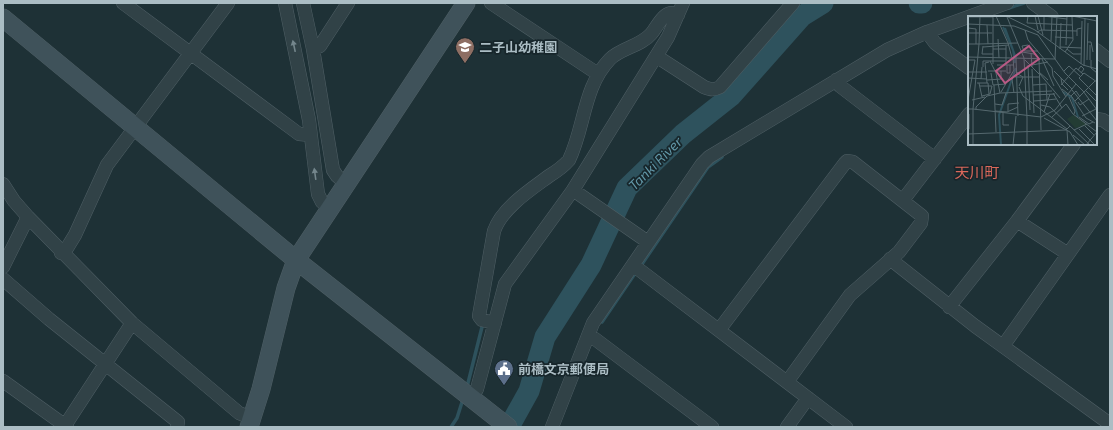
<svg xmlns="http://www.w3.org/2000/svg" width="1113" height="430" font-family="'Exo 2','Noto Sans JP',sans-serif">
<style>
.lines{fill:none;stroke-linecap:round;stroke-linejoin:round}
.stream{stroke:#2e525d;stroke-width:3.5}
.river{stroke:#2e525d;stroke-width:21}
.street-casing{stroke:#4f5f65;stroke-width:14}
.secondary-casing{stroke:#4f5f65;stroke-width:19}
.street{stroke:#314247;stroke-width:13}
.secondary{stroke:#3f525a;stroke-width:18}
.oneway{fill:#74868c}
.labels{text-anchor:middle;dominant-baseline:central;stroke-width:3.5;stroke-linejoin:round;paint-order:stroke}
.poi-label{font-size:13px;font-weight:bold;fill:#abbdc4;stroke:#17262b;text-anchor:start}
.water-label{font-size:14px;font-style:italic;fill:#6196a6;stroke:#17262b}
.quarter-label{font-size:15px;fill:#da685b;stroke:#17262b}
.inset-river{fill:none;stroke:#2e525d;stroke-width:2}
.inset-road{fill:none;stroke:#56696f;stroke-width:1}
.view{fill:#b95a85;fill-opacity:0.15;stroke:#b95a85;stroke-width:2}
.inset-edge{fill:none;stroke:#abbdc4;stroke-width:2}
</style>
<rect width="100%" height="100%" fill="#1e3136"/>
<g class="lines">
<path class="stream" d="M1009,8L1024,3
M640,267L708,167L722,157
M602,322L636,272
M467,387L482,327
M451,427L457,418L463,399"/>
<path class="river" d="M919,3H922
M509,427L529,391L545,337L591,265L627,188L683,134L731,96L802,16L823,3"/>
<defs>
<path id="street" d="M123,3L299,134L310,135
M285,3L309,120L318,194L322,202L330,208
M303,3L313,49L333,170L337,176L346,184
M491,3L598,74
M1033,3L1052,17
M927,32L935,43L969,68
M313,49L320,46L348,3
M1096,50L1110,61
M656,56L704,87C711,90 714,90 720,87L793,3
M836,80L840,86L935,159
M1096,119L1103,120L1110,125
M3,184L14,201L28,217L132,323L239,413L251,418
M573,190L648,242
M903,200L969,114
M1017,221L1068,254
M61,253L67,248L75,235L107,165L228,3
M890,259L975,326L1110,424
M633,265L846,427
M3,267L28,217
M3,279L49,319L178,422L177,427
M949,307L1017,221L1074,144
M495,323L482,320L479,316L494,231C502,208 530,190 549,176C557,171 563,167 569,160C585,127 583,87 610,59C621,48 641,46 651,34C658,26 665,7 678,15
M719,330L845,163L847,161L853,162L922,216L921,223L899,252L850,295L787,382
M588,336L595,339L712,427
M1003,346L1110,195
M3,381L67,427
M471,398L477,389L505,284L573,190L668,37L683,3
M64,427L132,323
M552,427L593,323L702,164L709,157L887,50L927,32L1007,3
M787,427L808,398"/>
<path id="secondary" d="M3,18L296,260L508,427
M249,427L261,389L286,288L296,260L466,3"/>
</defs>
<use href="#street" class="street-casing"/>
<use href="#secondary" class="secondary-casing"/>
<use href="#street" class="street"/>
<use href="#secondary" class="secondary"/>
</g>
<defs><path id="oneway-solid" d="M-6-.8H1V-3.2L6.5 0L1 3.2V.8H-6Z"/></defs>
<g class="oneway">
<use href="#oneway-solid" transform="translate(294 46) rotate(-102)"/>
<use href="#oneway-solid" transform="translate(315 174) rotate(-98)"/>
</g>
<defs>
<symbol id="school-pin" viewBox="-11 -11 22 30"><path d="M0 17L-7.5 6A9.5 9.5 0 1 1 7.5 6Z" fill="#8d6e63" stroke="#17262b"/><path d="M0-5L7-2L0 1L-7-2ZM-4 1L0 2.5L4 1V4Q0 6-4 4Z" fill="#fff"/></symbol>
<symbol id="civic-pin" viewBox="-11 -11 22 30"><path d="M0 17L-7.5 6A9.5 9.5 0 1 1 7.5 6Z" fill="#5c6f8a" stroke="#17262b"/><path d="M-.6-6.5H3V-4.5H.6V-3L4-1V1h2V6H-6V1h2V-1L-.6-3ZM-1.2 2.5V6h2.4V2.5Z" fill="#fff"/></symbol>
</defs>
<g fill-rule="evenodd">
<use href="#school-pin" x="454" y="36" width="22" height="30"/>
<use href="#civic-pin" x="493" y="358" width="22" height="30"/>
</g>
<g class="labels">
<g class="poi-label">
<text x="479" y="47">二子山幼稚園</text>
<text x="518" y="369">前橋文京郵便局</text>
</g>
<g class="water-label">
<text transform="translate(655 163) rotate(-45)">Tanki River</text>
</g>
<g class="quarter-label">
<text x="977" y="172">天川町</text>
</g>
</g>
<g transform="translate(968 16)">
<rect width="129" height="129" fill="#1e3136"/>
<path d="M105,99L120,109L107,112L99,103Z" fill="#233c34"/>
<path class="inset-river" d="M35,11L45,34L47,47M37,12L48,42M95,76L104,82L110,101M33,129L31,99L48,52"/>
<path class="inset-road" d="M28,0L40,27L44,42M38,0L67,14L115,49L129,53M60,0L59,7L104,9M67,0L70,14M70,0L75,19M75,0L99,3M104,0L129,5M0,1H25M39,1L56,42L59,102M0,8L46,10L70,19L97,57L115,75L129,94M19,9L20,28M0,12L8,13V28M57,14L60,24L84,52L85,60L98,81M76,14V0M69,16L73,14L109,15M0,17H24M109,20V13L114,12M87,21L105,22M30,23L31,42M83,25L84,0M119,26H123L125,36M50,27L11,28L5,93L73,101L87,94L108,68M0,28H11L12,0M60,29L54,30L56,35H70M98,29L99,0M15,30L14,38H25M38,30V49M15,31L41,29M92,31L114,32M25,33H38M92,33L93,7M99,33L105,38H113M54,36L66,38L71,42L73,114M97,36L105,24L104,1M63,37L64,51M0,41L87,43L89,0M48,42L50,100M74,43L86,70M0,44H7L0,84M57,44L71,58M119,44L120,7M122,44V29M123,44V52L129,57M22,45L28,57L32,77M25,48V0M113,48L114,5M29,49H46M39,49V57H42V49M60,49L62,94M64,49L80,46M116,50L117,2M15,51V45H38M64,53L66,97M110,54L113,50L116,53L113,57M20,55H38M86,55L104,73M96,55L101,50L112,60M0,56H19M71,56L80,64M23,57L25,69L38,68M50,58L55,61L51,70M72,58L92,82M47,61H72M0,62L19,63M93,62L94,68L100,74M13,63L14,51M19,64L33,63V55M129,66L116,57L111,62L129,80M9,67H20L21,78M11,67L14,81M19,67L17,47L21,46M78,68L79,84L88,83M26,69L28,116M65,69L78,68M93,69L108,52L115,58M12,70H24L22,78L14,80M51,71L55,80L99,113M94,73L104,81L118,102L127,107M104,74L129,105M118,75L129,86M33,76L46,54L45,42M46,77L44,63L50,56M85,77L94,92M65,79L87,78M103,80L108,75L112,81M101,81L107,95L106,98M4,84L17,81M66,85L79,84M107,85L127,65M110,86L112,89L121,83M27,88L34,89L38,77M73,89L82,91L122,129M0,93H5V129M8,94V91L19,80L32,77L84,75M27,95L39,96L50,91M40,95V88L51,87M76,96L82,78M35,97V109H41M1,98V113M114,100L128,93M84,101L98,88L105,98L129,116M111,101L121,108L125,106M59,102V129M76,102L102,116L110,129M117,110L126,119M111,113L127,129M99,114L100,129M106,114L119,108M0,118L98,114L102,110M105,119L117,129M45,129L48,100M118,129L129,116"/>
<path class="view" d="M61,30L71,43L37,67L28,55Z"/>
<rect width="129" height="129" class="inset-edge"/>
</g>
<rect width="1113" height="430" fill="none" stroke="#abbdc4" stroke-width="8"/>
</svg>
